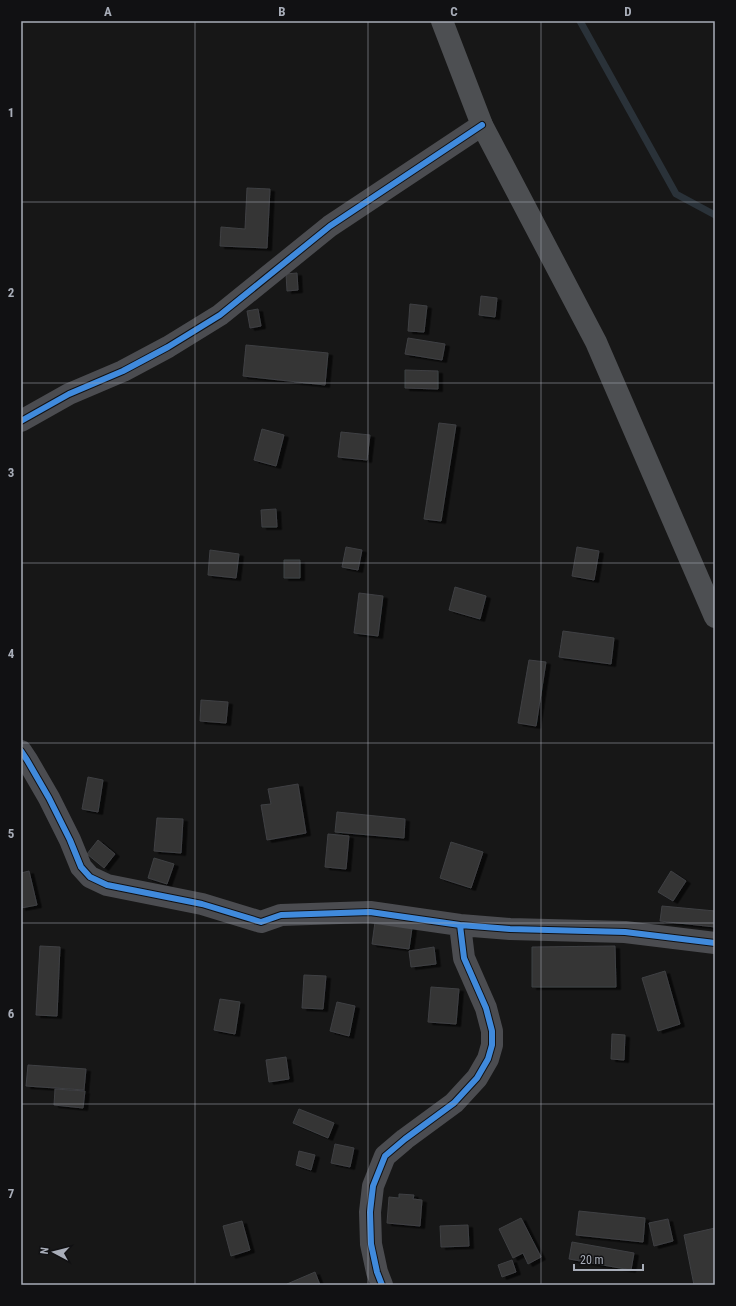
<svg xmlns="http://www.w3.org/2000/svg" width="736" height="1306" font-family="'Roboto Condensed',sans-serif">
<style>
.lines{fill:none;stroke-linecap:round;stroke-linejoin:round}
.stream{stroke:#2a3239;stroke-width:7}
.building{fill:#353536;stroke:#3f4043;filter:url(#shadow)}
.minor{stroke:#4b4c50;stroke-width:22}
.primary{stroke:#4d4f52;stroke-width:22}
.cycleway-casing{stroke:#111113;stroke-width:8}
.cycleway{stroke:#408adc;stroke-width:6}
.grid{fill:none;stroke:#a8adb8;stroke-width:1;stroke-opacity:0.55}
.neatline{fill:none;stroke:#a8adb8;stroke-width:1.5}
.grid-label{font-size:13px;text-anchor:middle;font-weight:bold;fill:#a8adb8}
</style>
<defs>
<filter id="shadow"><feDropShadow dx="4.5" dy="2.5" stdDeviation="0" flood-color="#0009"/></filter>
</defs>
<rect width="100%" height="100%" fill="#171717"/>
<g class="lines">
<path class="stream" d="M580,21L676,194L715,215"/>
</g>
<path class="building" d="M247,188L270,189L267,248L220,246L221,227L245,229Z
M297,273L298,290L287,291L286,274Z
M481,296L497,298L495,317L479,315Z
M410,304L427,306L424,332L408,331Z
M258,309L261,326L250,328L247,311Z
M408,338L445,344L442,360L405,354Z
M246,345L328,353L325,385L243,376Z
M405,370L438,371V389L405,388Z
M439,423L456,425L441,521L424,519Z
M262,429L284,435L276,466L254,460Z
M341,432L370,435L367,460L338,457Z
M276,509L277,527H262L261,510Z
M346,547L362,550L358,570L342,567Z
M577,547L599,551L594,580L572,576Z
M210,550L239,554L236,578L208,575Z
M284,560H300V578H284Z
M455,587L486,596L480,619L449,610Z
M359,593L383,596L378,636L354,633Z
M563,631L614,638L611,664L559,657Z
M529,660L546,662L536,726L518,723Z
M201,700L228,702L226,723L200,721Z
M88,777L103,780L98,812L82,809Z
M298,784L306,833L267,840L261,805L271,804L268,789Z
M337,812L405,819L404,838L335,832Z
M157,818L183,819L181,853L154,851Z
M328,834L349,836L346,869L325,867Z
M98,840L115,854L104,868L87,854Z
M451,842L483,852L471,888L440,878Z
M154,858L174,864L167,884L148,878Z
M29,871L37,905L21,908V873Z
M671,871L686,881L673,901L658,892Z
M662,906L715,911V927L660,921Z
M375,922L412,928L409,949L372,944Z
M40,946L60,947L57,1016L36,1015Z
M615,946L616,987H532V947Z
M434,947L436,964L411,967L409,951Z
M665,971L680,1024L658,1031L642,978Z
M304,975L326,976L323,1009L302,1008Z
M431,987L459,989L456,1024L428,1022Z
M220,999L240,1002L235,1034L214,1030Z
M337,1002L355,1006L349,1036L330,1031Z
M612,1034L625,1035L624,1060L611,1059Z
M286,1057L289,1079L269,1082L266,1060Z
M28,1065L86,1069L84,1090L26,1086Z
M55,1089L85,1091L83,1108L54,1105Z
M299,1109L334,1123L328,1138L293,1123Z
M335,1144L354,1148L350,1167L331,1163Z
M299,1151L315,1155L311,1170L296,1165Z
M399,1194L414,1195L413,1199L422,1200L420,1226L387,1223L389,1197L399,1198Z
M579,1211L645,1218L643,1242L576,1235Z
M521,1218L541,1257L528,1264L523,1253L513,1258L499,1229Z
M668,1219L673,1241L654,1246L649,1223Z
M242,1221L250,1250L231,1256L223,1226Z
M468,1225L469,1246L441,1247L440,1226Z
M715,1228V1285H694L684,1235Z
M572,1242L634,1253L631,1270L569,1259Z
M512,1260L516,1272L502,1277L498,1265Z
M315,1272L320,1285H287V1284Z"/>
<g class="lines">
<path class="minor" d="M21,421L69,394L123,371L168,347L220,315L330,226L482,125
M21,751L27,760L49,798L70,840L81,867L90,877L107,885L202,904L261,922L281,915L370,912L460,925L510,929L625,932L715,943
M382,1285L377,1272L371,1244L370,1212L373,1186L385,1156L405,1139L454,1103L477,1078L488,1059L492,1045V1031L486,1008L464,958L460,925"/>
<path class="primary" d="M442,21L482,125L596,342L715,617"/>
<defs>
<path id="cycleway" d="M21,421L69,394L123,371L168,347L220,315L330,226L482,125
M21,751L27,760L49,798L70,840L81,867L90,877L107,885L202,904L261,922L281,915L370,912L460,925L510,929L625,932L715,943
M382,1285L377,1272L371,1244L370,1212L373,1186L385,1156L405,1139L454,1103L477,1078L488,1059L492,1045V1031L486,1008L464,958L460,925"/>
</defs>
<use href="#cycleway" class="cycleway-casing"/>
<use href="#cycleway" class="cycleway"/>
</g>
<path class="grid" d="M195,21V1285M368,21V1285M541,21V1285M21,202H715M21,383H715M21,563H715M21,743H715M21,923H715M21,1104H715"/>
<rect width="736" height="1306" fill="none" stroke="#111113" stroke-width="44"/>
<g transform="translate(54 1252) rotate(277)" stroke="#111113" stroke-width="3" paint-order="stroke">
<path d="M0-3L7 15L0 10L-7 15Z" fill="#a8adb8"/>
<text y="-6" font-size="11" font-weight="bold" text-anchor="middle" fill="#a8adb8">N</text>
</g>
<path d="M574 1264v6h69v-6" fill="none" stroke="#a8adb8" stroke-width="2"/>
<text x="580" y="1264" font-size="12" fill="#a8adb8" stroke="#111113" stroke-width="3" paint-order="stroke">20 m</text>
<rect x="22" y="22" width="692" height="1262" class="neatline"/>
<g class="grid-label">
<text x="108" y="16">A</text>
<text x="282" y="16">B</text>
<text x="454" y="16">C</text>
<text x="628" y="16">D</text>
<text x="11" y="117">1</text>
<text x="11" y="297">2</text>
<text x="11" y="477">3</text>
<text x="11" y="658">4</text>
<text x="11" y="838">5</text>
<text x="11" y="1018">6</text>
<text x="11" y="1198">7</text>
</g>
</svg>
